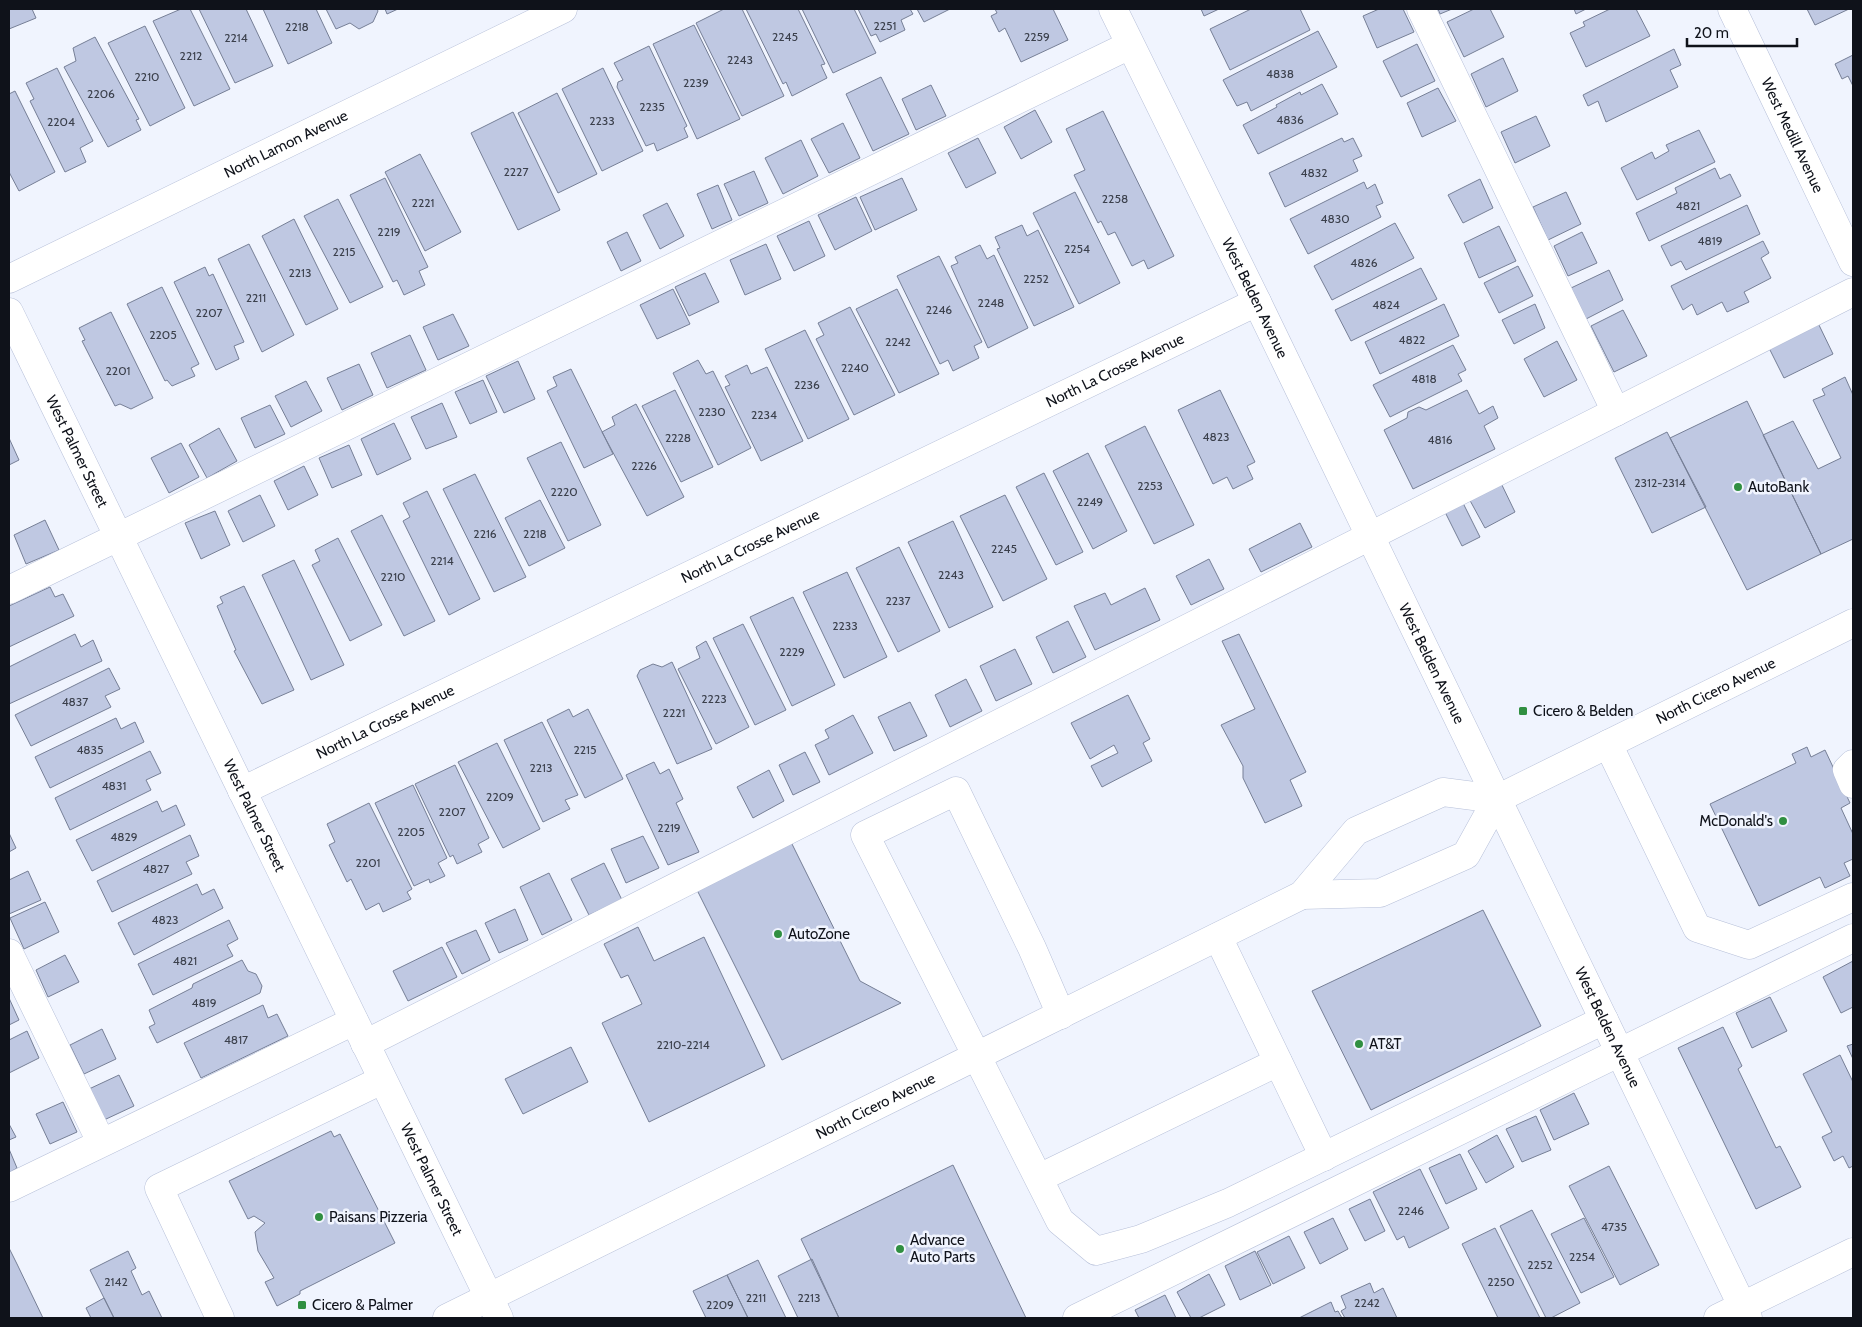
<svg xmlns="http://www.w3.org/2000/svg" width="1862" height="1327" font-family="Cabin,sans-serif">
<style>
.building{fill:#bfc8e2;stroke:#767f96}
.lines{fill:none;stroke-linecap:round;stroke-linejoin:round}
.minor-casing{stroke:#b7c0d9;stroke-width:29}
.major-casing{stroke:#b7c0d9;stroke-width:29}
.minor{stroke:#fff;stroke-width:28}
.major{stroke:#fff;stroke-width:28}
.poi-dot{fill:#308f41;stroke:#f0f4fe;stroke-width:2}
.labels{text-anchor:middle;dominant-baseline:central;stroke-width:5;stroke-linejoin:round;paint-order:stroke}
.number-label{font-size:12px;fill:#3b404c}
.street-label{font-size:15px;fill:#0f121a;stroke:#f0f4fe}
.poi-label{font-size:15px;fill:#0f121a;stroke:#f0f4fe;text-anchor:start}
</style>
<rect width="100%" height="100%" fill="#f0f4fe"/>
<path class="building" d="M9,9H32L36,18L9,29Z
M181,9H190L230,89L194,106L153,21Z
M199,9H246L273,66L235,83Z
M263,9H316L332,43L288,64Z
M326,9H377L378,11L373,22L359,29L350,23L336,29Z
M385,9H398L387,14Z
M724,9H742L784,96L742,116L696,23Z
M746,9H798L825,64L821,65L827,78L792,96L786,82L783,84Z
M802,9H854L876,53L833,73Z
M858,9H910L913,14L901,20L905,30L880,42L876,34L871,36Z
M917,9H950L924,22Z
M995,9H1053L1068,40L1021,62L1005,28L999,32L991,16L997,13Z
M1201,9H1219L1204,16Z
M1251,9H1300L1310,30L1230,70L1210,29Z
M1379,9H1403L1414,32L1377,48L1363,16Z
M1438,9H1452L1440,14Z
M1474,9H1490L1504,37L1464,57L1447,22Z
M1574,9H1586L1576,14Z
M1610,9H1636L1650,36L1586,67L1570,33L1585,26L1583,22Z
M1807,9H1849L1815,25Z
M694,25L740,119L697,139L653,44Z
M145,26L185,108L150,126L108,43Z
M1318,31L1337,67L1251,111L1247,102L1237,106L1223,80Z
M95,37L139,119L136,120L141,130L108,147L64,67L76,61L73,48Z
M1417,44L1435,81L1401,97L1383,61Z
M649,46L687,126L684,128L688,137L657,151L654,143L646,146L617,87L618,82L623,80L614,63Z
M1674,49L1681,65L1670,70L1678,87L1606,122L1598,101L1588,106L1583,95Z
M1853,55V86L1848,76L1842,79L1835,64Z
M1503,58L1518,91L1486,107L1471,74Z
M57,68L93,141L80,148L86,162L65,172L30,101L34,99L26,83Z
M603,68L643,151L602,171L562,89Z
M881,77L909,134L873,151L846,94Z
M1322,84L1338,114L1258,154L1243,125L1277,107L1276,105L1300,92L1301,95Z
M931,85L946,116L916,130L902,99Z
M1438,88L1456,121L1422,137L1407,103Z
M15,91L55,172L19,191L9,172V94Z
M557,93L597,174L558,193L518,113Z
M1035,110L1052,142L1021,159L1004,127Z
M1103,111L1174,256L1148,269L1144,260L1132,266L1115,232L1108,235L1101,221L1098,223L1074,175L1085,170L1066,129Z
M513,112L560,210L518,230L471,133Z
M1536,116L1550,146L1515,163L1501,132Z
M843,123L860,158L829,173L811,139Z
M1699,130L1715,162L1637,200L1621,168L1652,152L1655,159L1669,151L1666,145Z
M978,138L996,173L966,188L948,153Z
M1342,138L1344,142L1353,138L1362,156L1353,160L1358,171L1285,207L1269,173Z
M801,140L818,176L783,194L765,158Z
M420,154L461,232L425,251L385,172Z
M1715,168L1720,179L1730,174L1741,196L1649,241L1636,213L1677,193L1675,188Z
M754,171L768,203L739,216L724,184Z
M385,178L428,267L419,271L425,285L404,295L397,280L393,282L350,195Z
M902,178L917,210L875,230L860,197Z
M1480,179L1493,208L1463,223L1448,195Z
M1364,182L1367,189L1375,184L1383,203L1376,206L1381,217L1308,254L1290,219Z
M718,185L732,220L712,229L697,194Z
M1075,192L1120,283L1079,304L1033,213Z
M1566,192L1581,224L1548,240L1533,207Z
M856,197L872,231L835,250L818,215Z
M338,199L383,287L350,303L304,216Z
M667,203L684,236L660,249L643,215Z
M1747,205L1760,234L1686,270L1681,261L1671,266L1661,246Z
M294,219L338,309L306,325L262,236Z
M809,221L825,256L794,271L777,236Z
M1395,223L1414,258L1332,300L1314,266Z
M1022,225L1027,236L1038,230L1074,307L1034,326L997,249L1000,248L995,237Z
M1499,226L1516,261L1479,278L1464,243Z
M627,232L641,261L621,271L607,242Z
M1582,232L1597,263L1568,276L1554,246Z
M1763,241L1769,253L1761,258L1771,278L1744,292L1749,302L1727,312L1722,302L1697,315L1692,304L1683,310L1671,286Z
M249,244L294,335L262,352L218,259Z
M766,244L781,279L745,295L730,260Z
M980,245L987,259L994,255L1028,328L988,348L951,266L958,263L955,257Z
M939,256L982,342L974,346L979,358L953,371L948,360L940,364L897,276Z
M1518,266L1533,296L1499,313L1484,283Z
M205,267L209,276L213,274L244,342L234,346L239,359L216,370L174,282Z
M1421,268L1437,299L1351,341L1335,310Z
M1609,270L1623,300L1586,319L1571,288Z
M705,273L719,302L689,316L675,287Z
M162,287L199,364L191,368L195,376L172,386L167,380L165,381L127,304Z
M673,289L690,324L657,339L640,305Z
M897,289L939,374L899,393L856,309Z
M1444,304L1459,336L1380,374L1365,342Z
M1535,304L1545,328L1514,344L1502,320Z
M850,307L895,395L854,415L816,339L824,335L818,323Z
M1623,310L1647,356L1614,372L1591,326Z
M111,312L153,398L131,409L120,404L115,406L82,341L85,340L79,328Z
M453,314L469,346L438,360L423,327Z
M1818,323L1833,354L1784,378L1769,348Z
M805,330L849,419L808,439L765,349Z
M410,335L426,370L387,388L371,353Z
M1557,341L1577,380L1544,397L1524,359Z
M1453,345L1466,370L1458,374L1462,381L1390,417L1373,385Z
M698,360L706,374L713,371L751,448L718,465L673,373Z
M518,361L535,399L504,413L486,376Z
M359,364L373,395L342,410L327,378Z
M747,365L751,374L767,367L803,441L761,461L725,387L730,385L725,376Z
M571,369L613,454L584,468L547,391L557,386L553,377Z
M1845,377L1853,395V539L1821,554L1763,435L1793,421L1818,469L1841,458L1813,400L1825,395L1822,389Z
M483,380L497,412L470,424L455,392Z
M306,381L322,411L291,427L275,396Z
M675,390L713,467L681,482L642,406Z
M1220,390L1255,462L1247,466L1253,479L1233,489L1227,477L1213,484L1178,410Z
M1467,390L1479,414L1493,406L1498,418L1484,426L1495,449L1413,489L1384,430L1407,418L1408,412L1419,407L1426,410Z
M1747,401L1821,554L1747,590L1670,438Z
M442,403L457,437L426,449L411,417Z
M636,404L684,497L647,516L602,432L615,425L612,417Z
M270,405L285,434L255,448L241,418Z
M394,423L411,459L377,475L361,439Z
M1145,426L1194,525L1154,544L1105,446Z
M219,428L237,461L207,478L189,445Z
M1667,432L1706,507L1652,533L1615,458Z
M9,438L19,460L9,465Z
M561,442L601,525L568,541L527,458Z
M181,443L199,477L169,493L151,458Z
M349,445L362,475L332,488L319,458Z
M1088,453L1127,531L1093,549L1053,471Z
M304,466L318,495L288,510L274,481Z
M1044,473L1083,552L1056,565L1016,487Z
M475,474L526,577L494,592L443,489Z
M1499,479L1515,512L1485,528L1467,495Z
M427,491L480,599L449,615L403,521L410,517L403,503Z
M260,495L275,526L243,542L228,511Z
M1005,495L1047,579L1003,601L960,516Z
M1461,499L1480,537L1462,546L1443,508Z
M540,500L565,548L529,566L505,518Z
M215,511L230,545L201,559L185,523Z
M382,515L435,621L404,636L351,531Z
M45,520L59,550L26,564L14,535Z
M953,521L993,607L949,628L908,542Z
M1300,523L1312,547L1261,572L1249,549Z
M338,538L382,625L350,641L312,565L320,561L315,550Z
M899,547L940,631L898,652L856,568Z
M1209,559L1224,589L1191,605L1176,576Z
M294,560L344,665L311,680L262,575Z
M847,572L887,657L844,678L803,592Z
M244,586L294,690L262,704L234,651L236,650L217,606L223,603L220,597Z
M50,587L55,597L63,594L74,616L9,647V606Z
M1145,588L1160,620L1095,650L1074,606L1105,593L1111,605Z
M793,597L835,685L792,706L750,617Z
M1068,621L1086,657L1053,673L1036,637Z
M743,624L786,710L755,725L713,638Z
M75,634L81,647L93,640L102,661L9,704V667Z
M1239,634L1306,772L1290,780L1302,806L1265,823L1243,778V766L1221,725L1255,709L1222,641Z
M706,641L749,727L716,744L678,669L700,658L696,647Z
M1015,649L1032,684L996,701L980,666Z
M672,662L712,749L677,764L637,676L640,670L653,664L662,667Z
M109,668L120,689L105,696L111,707L31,746L15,715Z
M966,679L982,711L950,727L935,695Z
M1128,695L1150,739L1143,743L1152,761L1102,787L1091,766L1118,753L1114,745L1090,759L1071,723Z
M910,702L927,736L894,751L878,717Z
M569,709L573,717L588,709L623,779L585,798L547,720Z
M853,715L873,753L829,775L815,745L829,738L825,730Z
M116,718L121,729L135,722L144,742L50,788L35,757Z
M542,722L578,795L565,800L570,809L543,822L504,740Z
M497,743L540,829L503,848L458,762Z
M1807,747L1811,757L1825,750L1850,803L1841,808L1853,834V859L1844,863L1850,876L1825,888L1820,877L1759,906L1710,804L1796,763L1792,754Z
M150,751L161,773L146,780L151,790L70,830L55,798Z
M805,752L820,782L793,795L779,765Z
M654,762L660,774L669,769L683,799L676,803L699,852L668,865L626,775Z
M455,765L489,838L478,844L482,852L457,864L453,855L450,857L415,784Z
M769,770L784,801L753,818L737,787Z
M413,785L447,858L438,863L445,876L430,883L429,879L414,886L375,803Z
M157,801L162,812L176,805L185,825L92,871L76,840Z
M369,803L412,889L407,892L411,899L383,912L379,903L366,910L351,879L347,882L329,845L335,842L327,824Z
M9,833L16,848L9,852Z
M190,835L199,856L186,862L192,874L112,912L97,881Z
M643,836L659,868L626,883L611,849Z
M791,842L860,981L901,1003L782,1060L696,888Z
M604,863L622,900L589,915L571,879Z
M28,871L41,900L9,914V880Z
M549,873L572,920L542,935L520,887Z
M197,884L202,895L214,889L223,908L134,955L118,923Z
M45,902L59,932L24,949L10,918Z
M515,909L528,940L499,953L485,923Z
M1483,910L1541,1026L1371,1110L1312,991Z
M229,920L238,939L227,945L233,956L153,995L138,964Z
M638,927L654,961L704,937L765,1066L649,1122L602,1023L642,1004L628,975L621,978L604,944Z
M476,930L490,960L462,974L446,943Z
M442,947L457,977L408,1001L393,971Z
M65,955L79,982L48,997L36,970Z
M242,960L248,971L256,974L262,986L260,993L157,1043L149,1027L155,1024L149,1010L192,988L193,984Z
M1853,961V1007L1841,1013L1823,977Z
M1770,997L1787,1031L1752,1048L1736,1013Z
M9,998L19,1020L9,1025Z
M263,1005L268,1018L277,1014L288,1036L201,1078L184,1043Z
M1723,1027L1742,1066L1738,1069L1776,1148L1780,1146L1801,1187L1756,1209L1678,1048Z
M102,1029L116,1059L84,1074L70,1045Z
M27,1031L39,1058L9,1073V1040Z
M1853,1044V1059L1847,1046Z
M571,1047L588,1082L523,1114L505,1079Z
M1840,1055L1853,1082V1166L1849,1168L1843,1156L1834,1161L1822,1137L1832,1132L1803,1074Z
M119,1075L134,1106L104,1120L89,1089Z
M1574,1093L1589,1124L1554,1140L1540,1110Z
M63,1102L77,1132L50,1144L36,1114Z
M1536,1116L1551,1150L1522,1162L1506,1129Z
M9,1124L16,1137L9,1140Z
M331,1131L334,1137L340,1134L395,1243L300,1291V1294L277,1306L265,1282L274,1278L258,1251L255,1232L265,1223L254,1216L248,1219L229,1181Z
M1497,1135L1514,1167L1486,1183L1468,1151Z
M9,1149L17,1168L9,1173Z
M1460,1154L1477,1189L1446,1204L1429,1168Z
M953,1165L1026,1318H839L801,1239Z
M1609,1166L1659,1265L1620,1285L1569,1186Z
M1420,1169L1449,1228L1409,1248L1404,1236L1397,1240L1373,1192Z
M1370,1199L1385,1231L1365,1241L1349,1209Z
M1532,1210L1580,1303L1551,1318H1546L1500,1226Z
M1333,1218L1348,1249L1320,1264L1304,1232Z
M1584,1218L1614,1277L1581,1293L1551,1234Z
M1495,1228L1540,1318H1498L1462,1244Z
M1289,1236L1305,1268L1273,1284L1257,1252Z
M9,1248L17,1264L43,1318H9Z
M128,1251L136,1268L131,1271L142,1295L149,1291L162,1318H114L90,1270Z
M1255,1251L1271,1285L1240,1300L1225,1266Z
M812,1259L839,1318H798L778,1276Z
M758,1260L786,1318H748L727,1275Z
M1209,1274L1225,1305L1199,1318H1191L1177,1292Z
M727,1275L748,1318H706L693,1291Z
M1370,1283L1374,1293L1383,1288L1397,1318H1345L1341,1311L1346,1308L1341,1296Z
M1165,1295L1176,1318H1139L1135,1310Z
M104,1298L114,1318H91L86,1308Z
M1331,1302L1335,1312L1338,1311L1342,1318H1299Z"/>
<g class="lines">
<defs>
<g id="minor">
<path id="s1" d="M1113,9L1257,302L1748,1318"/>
<path d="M1421,9L1616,412"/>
<path id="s2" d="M1732,9L1853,262"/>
<path id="s3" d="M9,279L563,9"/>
<path id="s4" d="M9,312L499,1318"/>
<path d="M9,590L1130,45"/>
<path d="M1608,744L1697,928L1749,945L1853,897"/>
<path d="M1853,764L1847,770L1853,784"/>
<path id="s5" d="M242,791L1257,302"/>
<path d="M1218,937L1324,1157"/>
<path d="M9,953L101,1142"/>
<path d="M1061,1015L1032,948L956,791L865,835L1060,1221L1096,1251L1141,1239L1228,1203L1604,1020"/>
<path d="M365,1044L1853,292"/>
<path d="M1039,1178L1278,1062"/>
<path d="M9,1188L354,1021"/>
<path d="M220,1318L159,1188L382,1080"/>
<path d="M1077,1318L1853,938"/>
<path d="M1718,1318L1853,1252"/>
</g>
<g id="major">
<path id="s6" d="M1302,895L1380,893L1466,855L1497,799L1853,623"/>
<path id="s7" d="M447,1318L1302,895L1356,831L1443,792L1497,799"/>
</g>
</defs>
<use href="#minor" class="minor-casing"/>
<use href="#major" class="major-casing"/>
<use href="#minor" class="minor"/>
<use href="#major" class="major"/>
</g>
<g class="poi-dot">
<circle cx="1738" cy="487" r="5"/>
<rect x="1518" y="706" width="10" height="10" rx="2.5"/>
<circle cx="1783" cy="821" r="5"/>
<circle cx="778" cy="934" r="5"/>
<circle cx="1359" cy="1044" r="5"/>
<circle cx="319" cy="1217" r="5"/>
<circle cx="900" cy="1249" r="5"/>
<rect x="297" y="1300" width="10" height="10" rx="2.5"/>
</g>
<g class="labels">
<g class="number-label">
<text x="885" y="25">2251</text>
<text x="297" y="26">2218</text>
<text x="785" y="36">2245</text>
<text x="1037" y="36">2259</text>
<text x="236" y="37">2214</text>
<text x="191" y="55">2212</text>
<text x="740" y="59">2243</text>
<text x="1280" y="73">4838</text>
<text x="147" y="76">2210</text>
<text x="696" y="82">2239</text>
<text x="101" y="93">2206</text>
<text x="652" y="106">2235</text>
<text x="1290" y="119">4836</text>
<text x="602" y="120">2233</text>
<text x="61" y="121">2204</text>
<text x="516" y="171">2227</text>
<text x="1314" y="172">4832</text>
<text x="1115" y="198">2258</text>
<text x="423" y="202">2221</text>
<text x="1688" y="205">4821</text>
<text x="1335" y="218">4830</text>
<text x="389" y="231">2219</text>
<text x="1710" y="240">4819</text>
<text x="1077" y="248">2254</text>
<text x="344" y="251">2215</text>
<text x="1364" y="262">4826</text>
<text x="300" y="272">2213</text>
<text x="1036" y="278">2252</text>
<text x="256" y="297">2211</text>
<text x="991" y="302">2248</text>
<text x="1386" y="304">4824</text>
<text x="939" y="309">2246</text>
<text x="209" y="312">2207</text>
<text x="163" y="334">2205</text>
<text x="1412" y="339">4822</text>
<text x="898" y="341">2242</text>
<text x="855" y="367">2240</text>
<text x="118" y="370">2201</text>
<text x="1424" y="378">4818</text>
<text x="807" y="384">2236</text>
<text x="712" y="411">2230</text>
<text x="764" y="414">2234</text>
<text x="1216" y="436">4823</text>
<text x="678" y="437">2228</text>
<text x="1440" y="439">4816</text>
<text x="644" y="465">2226</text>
<text x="1660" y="482">2312-2314</text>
<text x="1150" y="485">2253</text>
<text x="564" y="491">2220</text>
<text x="1090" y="501">2249</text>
<text x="485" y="533">2216</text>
<text x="535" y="533">2218</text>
<text x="1004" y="548">2245</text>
<text x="442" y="560">2214</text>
<text x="951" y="574">2243</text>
<text x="393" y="576">2210</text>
<text x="898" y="600">2237</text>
<text x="845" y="625">2233</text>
<text x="792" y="651">2229</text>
<text x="714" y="698">2223</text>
<text x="75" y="701">4837</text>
<text x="674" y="712">2221</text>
<text x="90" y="749">4835</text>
<text x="585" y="749">2215</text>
<text x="541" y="767">2213</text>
<text x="114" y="785">4831</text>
<text x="500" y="796">2209</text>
<text x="452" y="811">2207</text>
<text x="669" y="827">2219</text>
<text x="411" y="831">2205</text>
<text x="124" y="836">4829</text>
<text x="368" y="862">2201</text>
<text x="156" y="868">4827</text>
<text x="165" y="919">4823</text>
<text x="185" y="960">4821</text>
<text x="204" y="1002">4819</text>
<text x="236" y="1039">4817</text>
<text x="683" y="1044">2210-2214</text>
<text x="1411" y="1210">2246</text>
<text x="1614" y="1226">4735</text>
<text x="1582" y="1256">2254</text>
<text x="1540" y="1264">2252</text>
<text x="116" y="1281">2142</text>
<text x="1501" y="1281">2250</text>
<text x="756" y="1297">2211</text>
<text x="809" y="1297">2213</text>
<text x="1367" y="1302">2242</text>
<text x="720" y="1304">2209</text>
</g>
<g class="street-label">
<text stroke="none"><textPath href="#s2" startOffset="140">West Medill Avenue</textPath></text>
<text stroke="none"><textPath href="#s3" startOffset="308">North Lamon Avenue</textPath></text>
<text stroke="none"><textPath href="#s1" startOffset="322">West Belden Avenue</textPath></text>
<text stroke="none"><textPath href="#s5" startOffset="969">North La Crosse Avenue</textPath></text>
<text stroke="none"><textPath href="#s4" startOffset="155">West Palmer Street</textPath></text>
<text stroke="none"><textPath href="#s5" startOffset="564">North La Crosse Avenue</textPath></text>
<text stroke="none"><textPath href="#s1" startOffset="728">West Belden Avenue</textPath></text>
<text stroke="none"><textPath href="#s6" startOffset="480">North Cicero Avenue</textPath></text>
<text stroke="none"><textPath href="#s5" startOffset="159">North La Crosse Avenue</textPath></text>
<text stroke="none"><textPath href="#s4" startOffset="560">West Palmer Street</textPath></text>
<text stroke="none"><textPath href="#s1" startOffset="1132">West Belden Avenue</textPath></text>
<text stroke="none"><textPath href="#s7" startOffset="478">North Cicero Avenue</textPath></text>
<text stroke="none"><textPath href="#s4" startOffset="965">West Palmer Street</textPath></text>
</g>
<g class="poi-label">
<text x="1748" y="487">AutoBank</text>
<text x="1533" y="711">Cicero &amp; Belden</text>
<text x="1773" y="821" text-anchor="end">McDonald's</text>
<text x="788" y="934">AutoZone</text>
<text x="1369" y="1044">AT&amp;T</text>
<text x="329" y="1217">Paisans Pizzeria</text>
<text x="910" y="1240">Advance<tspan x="910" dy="17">Auto Parts</tspan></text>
<text x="312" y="1305">Cicero &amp; Palmer</text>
</g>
</g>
<rect width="1862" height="1327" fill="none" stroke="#0f121a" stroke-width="20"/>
<path d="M1687 38v8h110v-8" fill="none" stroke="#0f121a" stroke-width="2.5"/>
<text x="1694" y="38" font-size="15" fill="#0f121a" stroke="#f0f4fe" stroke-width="4" paint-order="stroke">20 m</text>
</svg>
